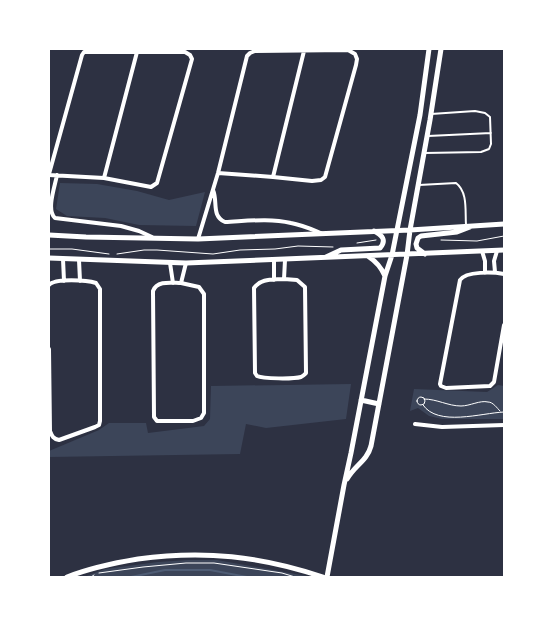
<svg xmlns="http://www.w3.org/2000/svg" width="553" height="626" font-family="Montserrat,sans-serif">
<style>
.green{fill:#3c4559}
.lines{fill:none;stroke-linecap:round;stroke-linejoin:round}
.stream{stroke:#4f5d75;stroke-width:2}
.path{stroke:#fff;stroke-width:1}
.service{stroke:#fff;stroke-width:2}
.minor{stroke:#fff;stroke-width:4}
.tertiary{stroke:#fff;stroke-width:5}
</style>
<rect width="100%" height="100%" fill="#2d3142"/>
<path class="green" d="M60,183L97,184L137,191L169,200L205,192L196,226L139,225L105,218L67,216L56,209Z
M351,384L346,419L266,428L246,424L240,454L49,457V451L99,430L109,423H146L148,433L204,426L210,419L211,386Z
M498,385L504,386V419H442L429,416L418,408L410,411L414,389L487,392Z
M188,560H217L312,577H84L105,569L158,562Z"/>
<g class="lines">
<path class="stream" d="M131,577L165,570H210L247,577"/>
<path class="path" d="M441,240L477,241L504,236
M357,243L376,240
M49,249H72L109,254
M117,254L144,250H157L213,254L240,250L275,249L298,246L333,247
M417 401a4 4 0 1 1 8 0a4 4 0 1 1-8 0Z
M424,399C437,399 448,406 461,406C470,406 480,400 488,402C493,402 497,408 500,411
M423,405C438,427 481,413 504,412
M99,573L143,567L186,563H214L282,573L295,577
M91,577L94,575"/>
<path class="service" d="M428,136L491,133
M425,153L481,152L489,149L491,144L490,117L485,113L475,111L431,114
M419,185L456,183C468,192 465,211 466,225"/>
<path class="minor" d="M49,174L82,55L84,52H185L190,55L192,59L157,183L151,187L104,178L49,175
M57,175C55,186 46,210 55,218L121,226L139,231L152,237
M273,177L304,51
M104,178L137,52
M213,190C218,201 211,216 225,222C247,221 270,218 291,223C302,225 311,229 321,233
M198,239L218,173L247,56L250,53L255,51L348,50L355,54L357,59L356,65L325,177L321,180L312,181L273,177L218,173
M482,251L485,261V273
M63,259L64,281
M79,260L80,281
M274,260V280
M170,263L173,283
M495,272L494,261L497,251
M504,274C493,272 466,271 460,280L440,384L441,386L446,388L490,386L494,382L504,325
M284,279L297,280L305,287L306,373C304,375 305,375 301,377C294,379 263,379 257,376L255,373L254,288C261,278 273,280 284,279Z
M284,279L285,260
M181,283L199,287L204,294V413L201,418L193,421H157L154,417L153,291C157,280 172,283 181,283Z
M181,283L186,263
M49,285C55,278 87,280 96,283L100,289V421L99,425L95,427L59,440C53,439 52,436 50,431L49,349
M415,424L442,427L504,425"/>
<path class="tertiary" d="M49,235L86,237L198,239L410,230L504,224
M425,254L417,248L416,244L418,238L421,236L457,232L470,227
M326,257L341,250L380,248C387,240 382,235 374,231
M369,257C377,262 381,267 385,276
M49,258L186,263L504,250
M361,400L379,404
M347,479C355,465 367,461 371,446L407,255L410,230L430,120L441,49
M67,577C90,568 114,563 138,559C203,550 261,556 323,577
M327,577L344,485L351,453L385,276L392,255L420,115L429,49"/>
</g>
<rect width="553" height="626" fill="none" stroke="#ffffff" stroke-width="100"/>
</svg>
